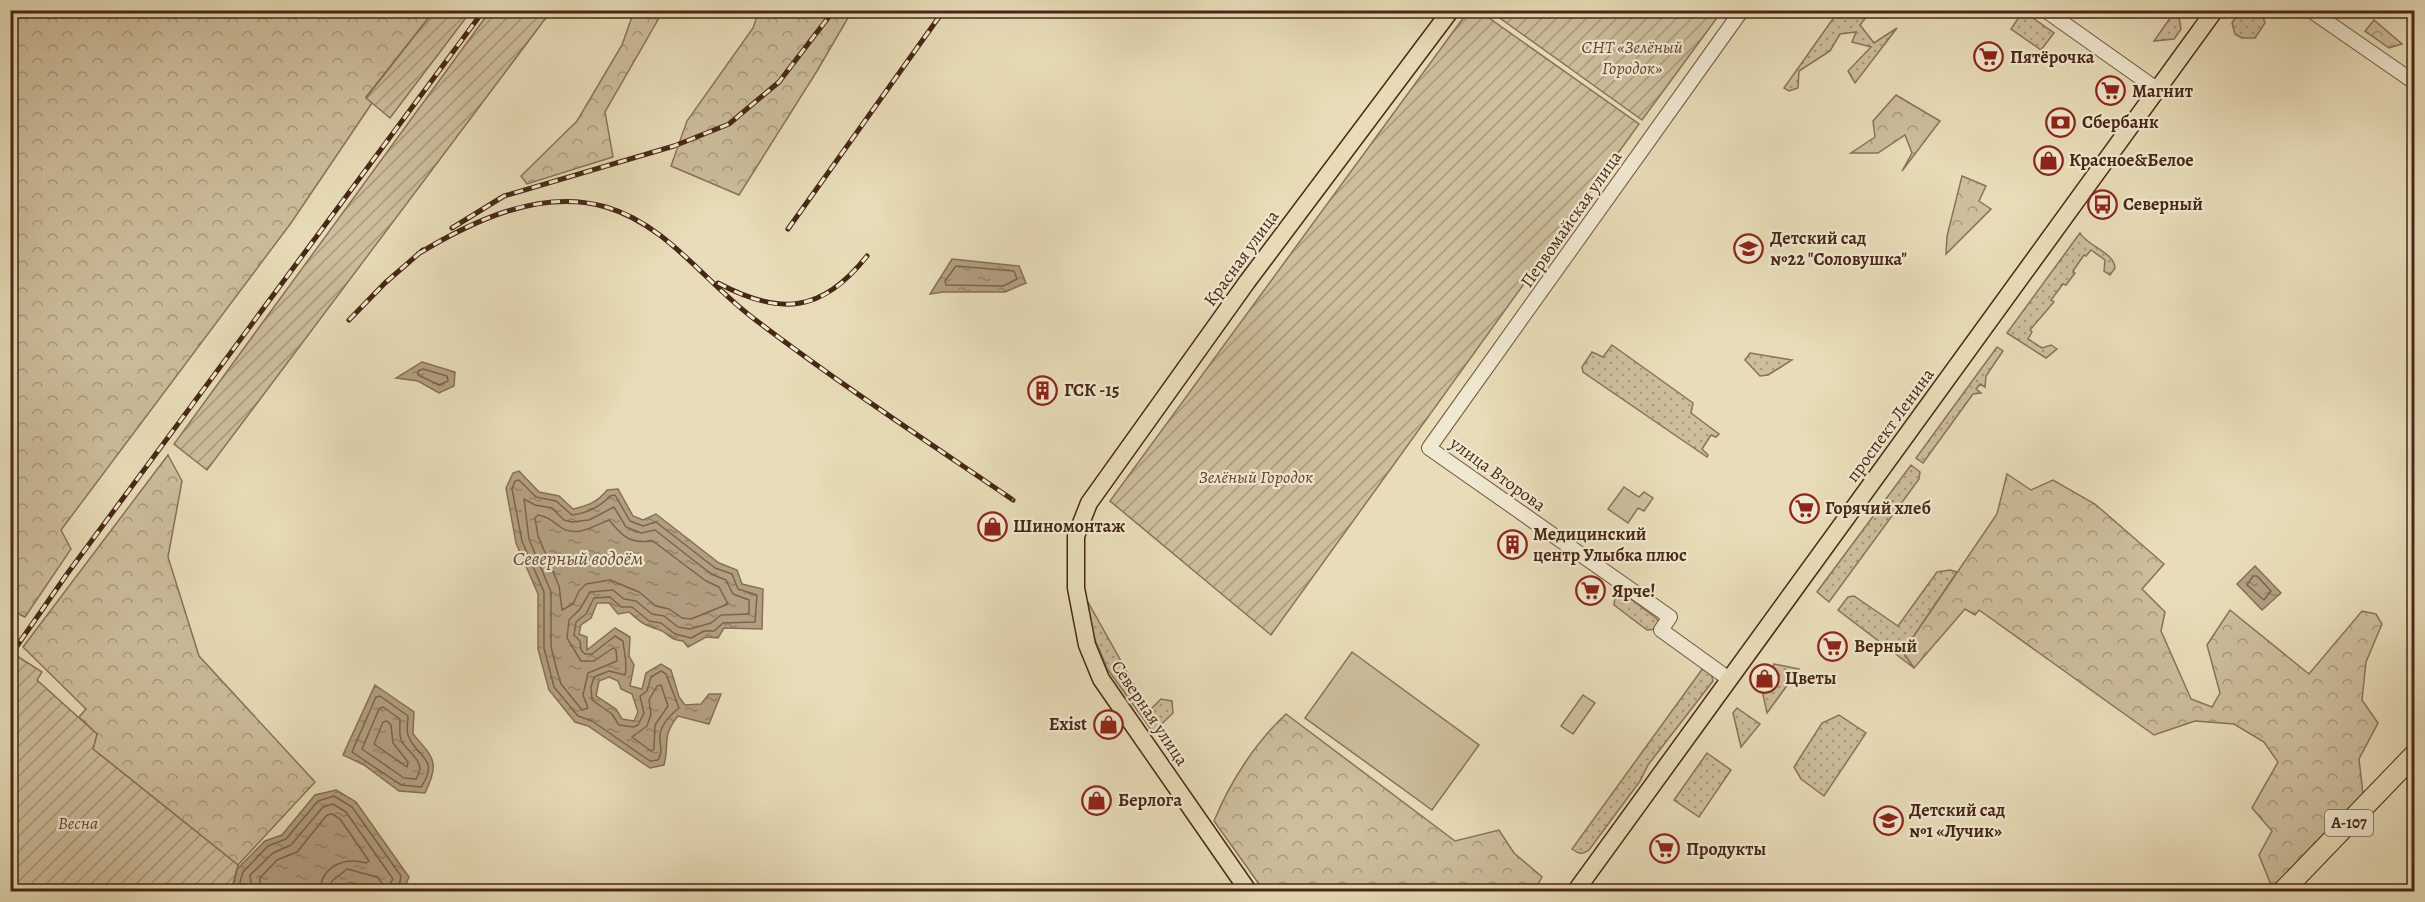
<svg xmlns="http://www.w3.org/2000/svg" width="2425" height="902" font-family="Alegreya,serif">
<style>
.grass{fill:url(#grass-dots);stroke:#8a7258;stroke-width:1.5}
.forest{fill:url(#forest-crowns);stroke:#8a7258;stroke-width:1.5}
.park{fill:#cdbe9c;stroke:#8a7258;stroke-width:1.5}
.garden{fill:url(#garden-furrows);stroke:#8a7258;stroke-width:1.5}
.water{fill:url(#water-ripples);stroke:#886f56;stroke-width:1.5;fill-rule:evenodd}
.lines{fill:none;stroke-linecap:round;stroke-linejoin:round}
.shore{stroke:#7d634b;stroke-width:1.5}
.minor-casing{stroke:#70543e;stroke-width:16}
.major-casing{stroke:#482715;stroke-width:19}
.highway-casing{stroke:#482715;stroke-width:22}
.minor{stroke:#f0e9d1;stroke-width:14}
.major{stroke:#e8ddb8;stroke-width:16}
.highway{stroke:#e8ddb8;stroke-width:20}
.rail-casing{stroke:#482715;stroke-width:5}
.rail{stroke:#f0e9d1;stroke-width:3;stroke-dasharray:9;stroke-linecap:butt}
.labels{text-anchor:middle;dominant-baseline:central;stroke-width:4.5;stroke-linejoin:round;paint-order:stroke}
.shield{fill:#f0e9d1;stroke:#7a614d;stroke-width:1.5}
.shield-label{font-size:16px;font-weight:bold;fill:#482715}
.park-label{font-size:18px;font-style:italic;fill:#634530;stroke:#f0e9d1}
.poi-label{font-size:18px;font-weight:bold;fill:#482715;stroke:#f0e9d1;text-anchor:start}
.street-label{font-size:18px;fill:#482715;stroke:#f0e9d1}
.water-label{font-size:20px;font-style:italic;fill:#684b35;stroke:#f0e9d1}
</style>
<defs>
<pattern id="grass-dots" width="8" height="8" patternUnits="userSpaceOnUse" patternTransform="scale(1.5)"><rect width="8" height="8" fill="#cdbe9c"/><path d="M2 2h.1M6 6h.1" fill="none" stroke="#a89a7e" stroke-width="1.8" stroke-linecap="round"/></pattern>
<pattern id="forest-crowns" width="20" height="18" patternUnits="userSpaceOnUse" patternTransform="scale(1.5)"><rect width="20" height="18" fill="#cdbe9c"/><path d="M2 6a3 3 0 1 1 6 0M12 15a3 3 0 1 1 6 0" fill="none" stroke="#a89a7e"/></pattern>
<pattern id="garden-furrows" width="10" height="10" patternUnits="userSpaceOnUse" patternTransform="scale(1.5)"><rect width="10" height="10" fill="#cdbe9c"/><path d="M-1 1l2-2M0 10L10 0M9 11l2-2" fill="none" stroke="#a89a7e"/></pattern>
<pattern id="water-ripples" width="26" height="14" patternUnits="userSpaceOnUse" patternTransform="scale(1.5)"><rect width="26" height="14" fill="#b29f81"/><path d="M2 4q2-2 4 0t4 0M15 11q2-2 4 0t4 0" fill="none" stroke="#938268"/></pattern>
</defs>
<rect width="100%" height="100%" fill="#e8ddb8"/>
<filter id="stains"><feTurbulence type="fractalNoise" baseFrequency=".00333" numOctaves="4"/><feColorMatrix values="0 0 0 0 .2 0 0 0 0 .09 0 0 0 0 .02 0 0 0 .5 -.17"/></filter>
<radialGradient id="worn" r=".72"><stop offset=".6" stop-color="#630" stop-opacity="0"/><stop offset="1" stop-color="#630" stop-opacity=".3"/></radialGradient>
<path class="grass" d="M1848,11H1860L1867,16L1860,25L1874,43L1897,28L1855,83L1848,71L1871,47L1852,42L1856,32L1840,34L1830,51L1799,71L1798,88L1789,91L1784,88L1837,13L1840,17Z
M2023,11L2054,33L2041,50L2011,29Z
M2175,11H2178L2181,29L2174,39L2154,41Z
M2240,11L2262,13L2265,23L2255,38H2242L2235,34L2232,23Z
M2080,233C2087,246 2114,252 2115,268L2110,275L2104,271L2105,260L2091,250L2086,256L2084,255L2073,271L2075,273L2066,285L2063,284L2051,300L2054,302L2030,330L2032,332L2028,339L2042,348L2051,345L2057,349L2046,358L2007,333Z
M1612,345L1693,403L1691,413L1719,434L1716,437L1711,435L1702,449L1708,455L1707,457L1583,372L1582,367L1592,352L1603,357Z
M1997,347L2003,351L1986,376L1985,387L1980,384L1976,389L1981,393L1973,394L1923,463L1916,458Z
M1750,353L1792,360L1768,375L1760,376L1745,360Z
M1911,465L1920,472L1919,479L1829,602L1817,592Z
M1950,570L1957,572L1903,652L1914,668L1838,610L1848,597L1854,596L1898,626L1937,572Z
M1624,594L1656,618L1659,622L1657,629L1647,630L1614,605L1615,597Z
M1088,602L1149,711L1161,699L1172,701L1173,713L1153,732L1108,670L1089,626Z
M1774,664L1799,669L1767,713L1760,681L1766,685L1771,677Z
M1703,668L1711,673L1713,681L1648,765L1640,781L1589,850C1582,855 1579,854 1572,849Z
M1737,708L1760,724L1741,747L1733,713Z
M1839,715L1866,733L1824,796L1801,779L1794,767L1822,723Z
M1707,753L1731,770L1699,817L1674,800Z"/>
<path class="forest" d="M10,11H434L366,97L372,103L291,223L61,530L71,549L25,617L10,610Z
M634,11H663L605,112L613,157L527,184L521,176L577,121L622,45Z
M759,11H852L817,71L739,195L671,166L687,121L753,28Z
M2374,20L2402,44L2389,48L2365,31Z
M1896,95L1940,121L1902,171L1912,153L1905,135L1878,153H1851L1875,137L1873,121Z
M1962,176L1986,186L1979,201L1991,209L1946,254L1947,236Z
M168,455L182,481L168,557L199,656L315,782L238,865L93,749L97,734L79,717L86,709L23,647Z
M2007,474L2031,490L2053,480L2095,504L2164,564L2142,589L2165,612L2161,631L2191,699L2212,707L2220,693L2207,645L2230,610L2309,674L2362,611L2376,614L2382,624L2366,662L2362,700L2378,723L2359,759L2363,794L2273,890L2259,855L2272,831L2252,808L2278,762L2264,742L2234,724L2195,721L2154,735L1979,610L1975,615L1965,609L1914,668L1903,652L1997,514Z
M1286,714L1455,841L1499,830L1514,853L1542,877L1534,891H1264L1214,821C1230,782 1255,743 1286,714Z"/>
<path class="park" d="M1624,487L1639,497L1644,492L1653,498L1644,511L1638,508L1628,523L1608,509Z
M1352,652L1479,745L1432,810L1305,718Z
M1583,695L1595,703L1573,734L1561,726Z"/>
<path class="garden" d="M1469,10L1479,11L1639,124L1271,635L1110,501Z
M434,11H471L390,118L366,98Z
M490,11H551L207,470L174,444Z
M1490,11H1722L1642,120Z
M17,656L42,672L37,680L97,734L93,749L238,865L232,887L235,891H11L10,664Z"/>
<path class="water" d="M952,259L1019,266L1026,283L1005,292H943L930,294Z
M422,362L455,372L454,386L439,393L418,381L396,378Z
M519,471L539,492L559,496L573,509C587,506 598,502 607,490L618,489L633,516L643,520L656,514L719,563L737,570L742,584L763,589L762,629L724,628L718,638L706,637L688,647L683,641C668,640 669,632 657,629C642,624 642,623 629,612L618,614L609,603H597L591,618L581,625L579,634L587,637V650L615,628L630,637L629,656L634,665L630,686L642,689L646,673L661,664L671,670L679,697L685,705L701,704L709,694H721L709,724L678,716C661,737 670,743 664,765L650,768L588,726L575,722L549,690L538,649V594L516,543L506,488L513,473ZM609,677L618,681L621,689L632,694L638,712L634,721L622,719L616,709L596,696L599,681Z
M2255,566L2281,593L2262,610L2237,584Z
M375,685L414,712L413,734C434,758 440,763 425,793L399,791L364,765L343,755Z
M336,790L356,802L409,877L403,891H380L350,882L340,891H240L234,884L237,869L265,841L282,835L315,795Z"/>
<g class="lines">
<path class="shore" d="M956,266L1014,271L1017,279L1003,286L946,285L945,281Z
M423,369L447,376L448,381L439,385L418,375V371Z
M519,480L536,497L556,501L572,515C587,513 600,507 610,496L615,495L630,521L643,526L656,522L715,568L732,574L738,589L757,595L755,622L723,623L714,631H704L691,638L675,634L661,623L649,621L632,607H621L610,597L594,598L586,614L576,622L574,635L580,641L581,650L585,654H592L615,636L623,641C624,653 628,664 625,675L609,671L594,677L591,687L592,700L612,714L619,725L633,727L638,725L644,713L640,696L647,691L651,677L661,671L666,674L679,708C669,716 658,727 660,741C661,750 662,752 658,760L650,761L592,721L578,716L554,687L544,648V592L522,541L512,489L515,481Z
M524,499L535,505L552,508L564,520L572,522L589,520L614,507L626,527L641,533L655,530L711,574L726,580L733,594L749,600V614L721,615L711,623L690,629L678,627L664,616L652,614L636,601L624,599L613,590L590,592L580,609L569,620L567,638L581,661H594L613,648L616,650L617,661L588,673L583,695L588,708L582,710L561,684L556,667L551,647V592L529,539Z
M538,515C548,517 551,520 559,526C575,539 593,526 609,520C623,537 630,544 653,541L706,581L719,587L728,604L691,619L682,618L669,609L656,606L639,592L610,580L586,584L579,591L573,604L562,610L559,586L538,536L535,518Z
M2253,576H2257L2271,591L2264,600L2247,585Z
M661,685L668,706L655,725L654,749L651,751L632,737L647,726L651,714L649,700L657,686Z
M380,696L408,716C408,721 406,730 408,735C415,757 441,757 421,787L401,785L352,752L376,697Z
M383,707L400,719C400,726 399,734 401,740C408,754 428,761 416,779L404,778L362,749L379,709Z
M387,721L391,725L393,743L408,762L407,767L374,744L383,722Z
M244,892L240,882L243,872L268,846L286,839L318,801L334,796L352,807L401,876L398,892
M252,892L250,875L273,853L291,845L323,807L333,804L346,812L393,879L387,889L377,877L347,869L332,881L329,892
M261,892L260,878L277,860L297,852L327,815L332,814L340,819L369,861L366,863C344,857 321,866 320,892"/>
<defs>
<path id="minor" d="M2045,10L2158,90
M2310,10L2414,82
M1729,679L1661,630L1670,617L1429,448L1742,10"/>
<path id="major" d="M1249,892L1101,679L1087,645L1076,588V536L1089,503L1247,282L1451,10
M1575,892L2215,10"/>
<path id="highway" d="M2282,892L2414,755"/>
</defs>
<use href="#minor" class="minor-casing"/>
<use href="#major" class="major-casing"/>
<use href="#highway" class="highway-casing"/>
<use href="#minor" class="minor"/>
<use href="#major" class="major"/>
<use href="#highway" class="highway"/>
<defs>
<path id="rail" d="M452,228L504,196L674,146L729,124L779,82L834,10
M788,229L944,10
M418,254C472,221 541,188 606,207C667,225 704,281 753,318C837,382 925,440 1013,500
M718,283C780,316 822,313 867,256
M349,320L385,283L423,250
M10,656L67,574L484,10"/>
</defs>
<use href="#rail" class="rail-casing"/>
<use href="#rail" class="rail"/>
</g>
<defs>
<symbol id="supermarket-ring" viewBox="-11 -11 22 22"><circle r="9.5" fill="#f0e9d1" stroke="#8f2418" stroke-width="1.5"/><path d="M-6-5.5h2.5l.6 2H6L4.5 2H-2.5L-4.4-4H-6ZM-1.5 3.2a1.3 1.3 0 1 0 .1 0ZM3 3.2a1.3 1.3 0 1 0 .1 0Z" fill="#8f2418"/></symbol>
<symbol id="bank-ring" viewBox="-11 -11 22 22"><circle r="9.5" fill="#f0e9d1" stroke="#8f2418" stroke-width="1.5"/><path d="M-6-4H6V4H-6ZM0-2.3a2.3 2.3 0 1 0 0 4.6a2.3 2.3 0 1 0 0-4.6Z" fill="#8f2418"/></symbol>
<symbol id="shop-ring" viewBox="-11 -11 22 22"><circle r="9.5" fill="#f0e9d1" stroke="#8f2418" stroke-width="1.5"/><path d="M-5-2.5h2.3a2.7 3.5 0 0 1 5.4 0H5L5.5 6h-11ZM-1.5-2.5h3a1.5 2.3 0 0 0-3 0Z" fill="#8f2418"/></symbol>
<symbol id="bus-ring" viewBox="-11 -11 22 22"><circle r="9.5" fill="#f0e9d1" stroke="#8f2418" stroke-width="1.5"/><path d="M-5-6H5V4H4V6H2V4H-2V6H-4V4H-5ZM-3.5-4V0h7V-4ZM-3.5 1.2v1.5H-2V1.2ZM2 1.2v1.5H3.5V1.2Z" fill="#8f2418"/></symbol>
<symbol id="school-ring" viewBox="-11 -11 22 22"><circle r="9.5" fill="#f0e9d1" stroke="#8f2418" stroke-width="1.5"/><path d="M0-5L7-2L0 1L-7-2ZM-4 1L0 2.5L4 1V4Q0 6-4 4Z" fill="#8f2418"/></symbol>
<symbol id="building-ring" viewBox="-11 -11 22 22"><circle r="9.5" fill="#f0e9d1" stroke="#8f2418" stroke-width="1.5"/><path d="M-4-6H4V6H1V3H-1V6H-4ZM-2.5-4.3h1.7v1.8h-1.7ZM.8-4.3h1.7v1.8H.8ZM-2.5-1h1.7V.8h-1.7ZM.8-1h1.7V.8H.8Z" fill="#8f2418"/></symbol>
</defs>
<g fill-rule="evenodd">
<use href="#supermarket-ring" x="1972" y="40" width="33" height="33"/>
<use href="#supermarket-ring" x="2094" y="74" width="33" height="33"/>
<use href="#bank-ring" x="2044" y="106" width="33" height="33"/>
<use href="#shop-ring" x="2032" y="144" width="33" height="33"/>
<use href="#bus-ring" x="2086" y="188" width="33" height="33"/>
<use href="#school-ring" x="1732" y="232" width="33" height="33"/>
<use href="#building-ring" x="1026" y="374" width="33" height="33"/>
<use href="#supermarket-ring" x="1788" y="492" width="33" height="33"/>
<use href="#shop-ring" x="976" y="510" width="33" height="33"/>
<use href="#building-ring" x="1496" y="528" width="33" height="33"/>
<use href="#supermarket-ring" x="1574" y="574" width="33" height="33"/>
<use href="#supermarket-ring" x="1816" y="630" width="33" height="33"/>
<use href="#shop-ring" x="1748" y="662" width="33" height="33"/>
<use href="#shop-ring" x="1092" y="708" width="33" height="33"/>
<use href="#shop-ring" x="1080" y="784" width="33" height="33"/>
<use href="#school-ring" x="1872" y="804" width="33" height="33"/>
<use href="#supermarket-ring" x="1648" y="832" width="33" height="33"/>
</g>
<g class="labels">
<rect class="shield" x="2325" y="810" width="48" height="26" rx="4.5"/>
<g class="shield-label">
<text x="2349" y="823">А-107</text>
</g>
<g class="park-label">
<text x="1632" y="47">СНТ «Зелёный<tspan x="1632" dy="21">Городок»</tspan></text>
<text x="1256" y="477">Зелёный Городок</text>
<text x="78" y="823">Весна</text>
</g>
<g class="poi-label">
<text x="2010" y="57">Пятёрочка</text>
<text x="2132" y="91">Магнит</text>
<text x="2082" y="122">Сбербанк</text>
<text x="2069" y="160">Красное&amp;Белое</text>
<text x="2123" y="204">Северный</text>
<text x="1770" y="238">Детский сад<tspan x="1770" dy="21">№22 "Соловушка"</tspan></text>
<text x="1064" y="390">ГСК -15</text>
<text x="1825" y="508">Горячий хлеб</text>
<text x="1013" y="526">Шиномонтаж</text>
<text x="1533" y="534">Медицинский<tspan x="1533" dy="21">центр Улыбка плюс</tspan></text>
<text x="1612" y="591">Ярче!</text>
<text x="1854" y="646">Верный</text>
<text x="1785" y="678">Цветы</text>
<text x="1087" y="724" text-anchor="end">Exist</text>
<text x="1118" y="800">Берлога</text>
<text x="1909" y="810">Детский сад<tspan x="1909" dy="21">№1 «Лучик»</tspan></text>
<text x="1686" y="849">Продукты</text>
</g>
<g class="street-label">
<text transform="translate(1571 219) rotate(-55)">Первомайская улица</text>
<text transform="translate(1241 258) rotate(-54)">Красная улица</text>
<text transform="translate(1890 425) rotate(-54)">проспект Ленина</text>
<text transform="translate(1498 474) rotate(36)">улица Второва</text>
<text transform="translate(1150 713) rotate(56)">Северная улица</text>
</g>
<g class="water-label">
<text x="578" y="558">Северный водоём</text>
</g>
</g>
<rect width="2425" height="902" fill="none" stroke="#e8ddb8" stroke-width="36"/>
<rect x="12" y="12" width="2401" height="878" fill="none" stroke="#482715" stroke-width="3"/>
<rect x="18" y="18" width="2389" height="866" fill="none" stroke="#482715" stroke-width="1.5"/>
<rect width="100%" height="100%" filter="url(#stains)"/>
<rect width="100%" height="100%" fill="url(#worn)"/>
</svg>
